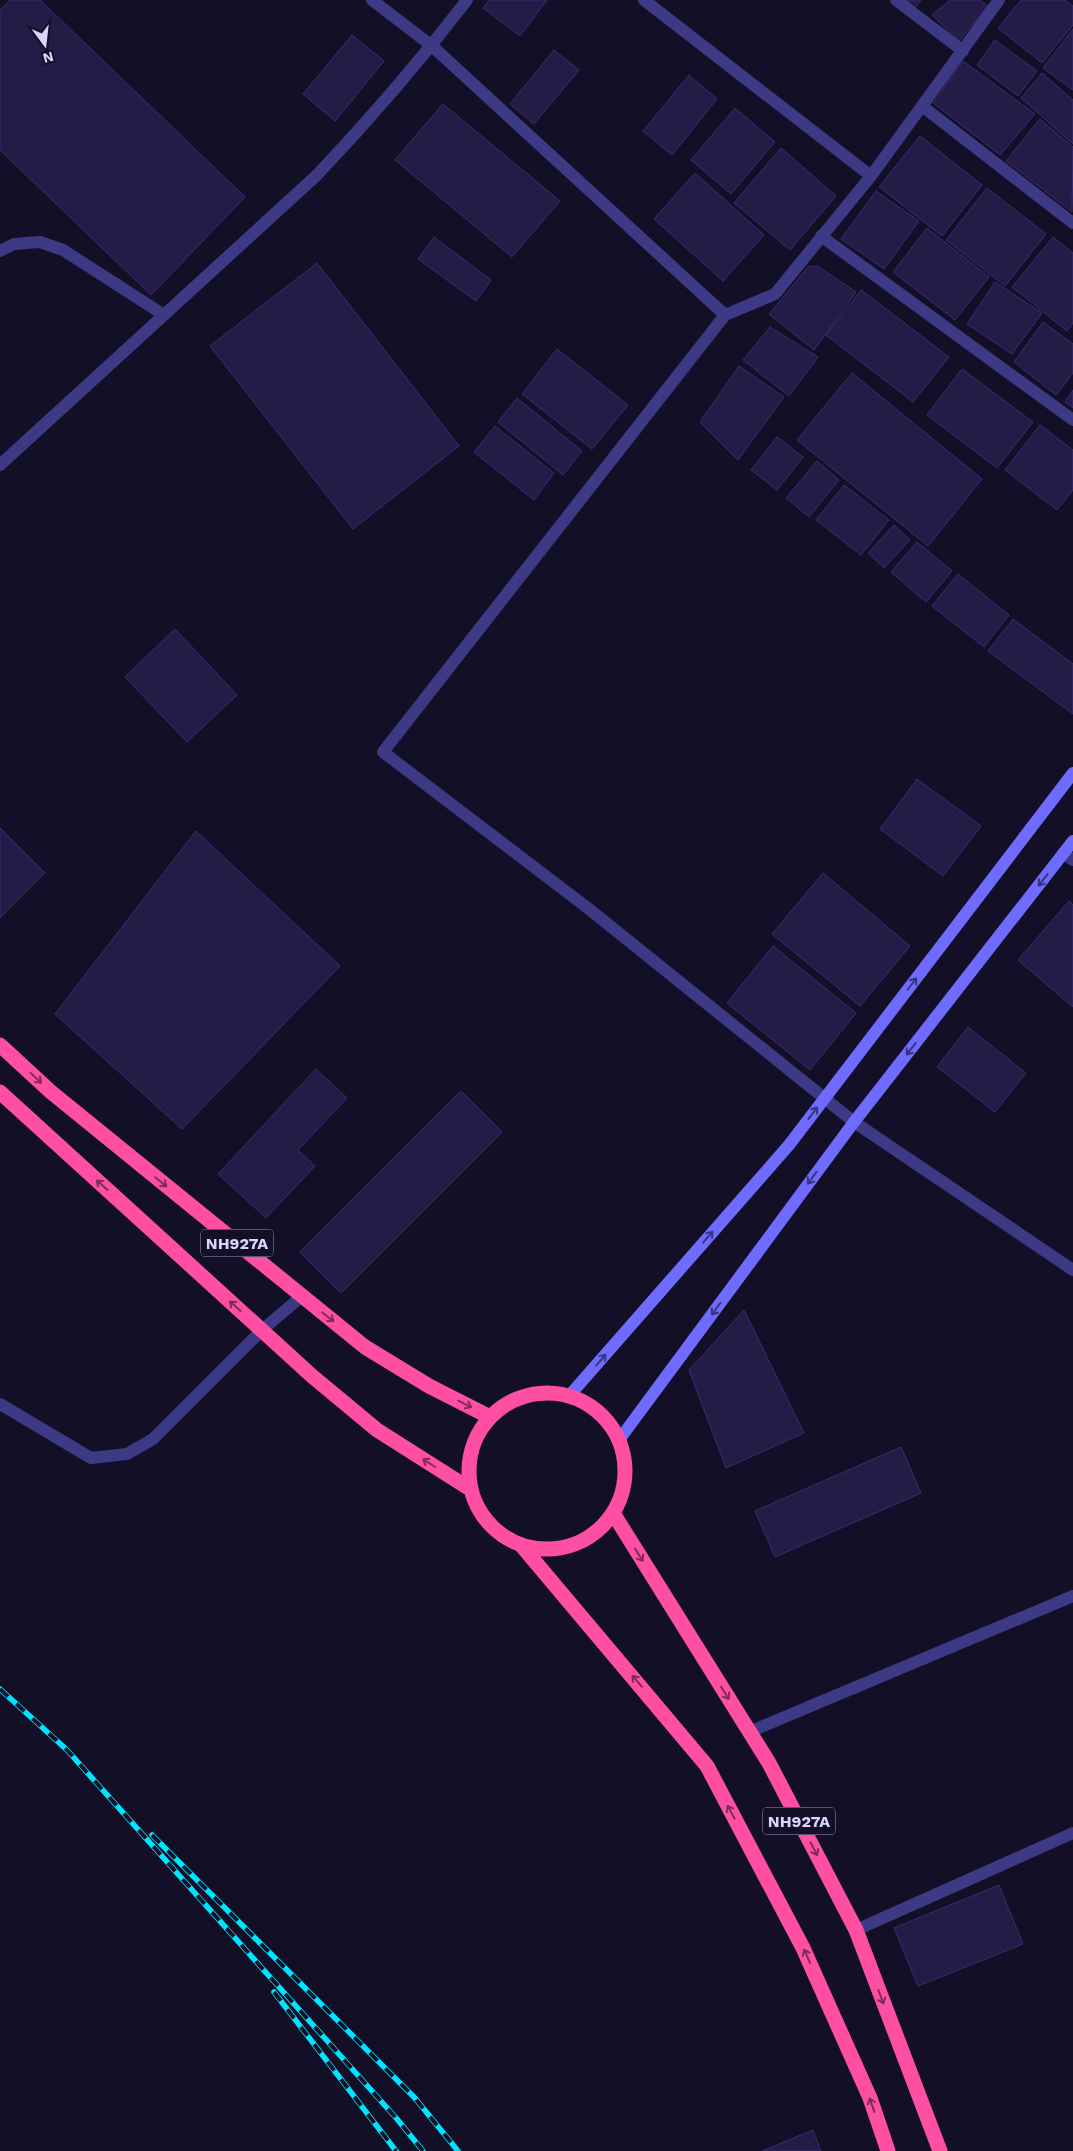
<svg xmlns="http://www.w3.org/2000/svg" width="1073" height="2151" font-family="'Work Sans',sans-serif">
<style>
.building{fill:#241b47;stroke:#3b2d73}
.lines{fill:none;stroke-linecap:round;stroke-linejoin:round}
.lane{stroke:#3d3a85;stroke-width:12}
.street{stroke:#3d3a85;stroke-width:12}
.secondary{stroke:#6f6bff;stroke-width:12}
.highway{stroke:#ff4fa3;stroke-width:15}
.rail-casing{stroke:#00e5ff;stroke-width:5.5}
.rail{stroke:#130f26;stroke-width:4;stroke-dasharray:11;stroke-linecap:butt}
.oneway{stroke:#38347d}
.oneway2{stroke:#7d2c5e}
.labels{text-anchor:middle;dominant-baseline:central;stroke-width:4;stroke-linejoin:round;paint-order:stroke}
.shield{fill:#130f26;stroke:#9e99be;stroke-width:1}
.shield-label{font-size:16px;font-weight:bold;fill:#d9d4ff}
</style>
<rect width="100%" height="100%" fill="#130f26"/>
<path class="building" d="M10,0H40L245,197L151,295L0,150V10Z
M489,0H547L520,36L483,8Z
M903,0H921L915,8Z
M950,0H980L988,6L959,41L932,15Z
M1021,0H1065L1073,6V25L1042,63L998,28Z
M1073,29V90L1043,68Z
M352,35L384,61L335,121L303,94Z
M995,40L1037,71L1018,96L977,65Z
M554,50L579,70L534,124L510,104Z
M963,61L1035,114L1000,155L933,103Z
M1042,73L1073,100V144L1021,98Z
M689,75L717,99L672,155L643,131Z
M443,104L560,201L512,257L395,160Z
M735,108L775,142L731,194L691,160Z
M1040,119L1073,147L1072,212L1006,161Z
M920,136L982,185L942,236L879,187Z
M781,148L836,196L790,250L734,203Z
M695,173L764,235L723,281L654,219Z
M987,188L1046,234L1005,286L946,240Z
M876,191L919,221L884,269L841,239Z
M927,228L989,277L955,320L893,272Z
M434,237L491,280L476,301L418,259Z
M1053,237L1073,253V323L1067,331L1012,287Z
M317,263L459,446L353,529L210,346Z
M817,266L856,292L814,350L769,314L808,267Z
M995,282L1042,313L1012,354L967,324Z
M861,290L949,357L913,402L826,335Z
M1043,322L1073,344V373L1056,395L1014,362Z
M770,327L818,357L789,396L743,360Z
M557,349L628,405L592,449L522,394Z
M739,366L784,397L738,460L700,422Z
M962,369L1033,422L997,468L927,415Z
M852,373L982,479L928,546L797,440Z
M1073,390V408L1065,402Z
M517,398L582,451L563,475L498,422Z
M1040,425L1073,450V490L1057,510L1005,470Z
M495,426L554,473L534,500L474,452Z
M777,437L803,457L777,490L751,470Z
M817,461L839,480L809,517L786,498Z
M844,485L889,520L861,555L816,520Z
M894,525L910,540L884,568L868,553Z
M917,542L952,571L926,602L891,572Z
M958,574L1009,615L984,647L932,606Z
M1013,619L1073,664V714L988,651Z
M175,629L237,695L187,742L125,677Z
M917,779L981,826L943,876L880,829Z
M0,828L45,873L0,918Z
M196,831L340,966L182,1129L55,1014Z
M823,873L910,946L860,1006L772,934Z
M1069,901L1073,905V1007L1018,960Z
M773,946L856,1013L810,1070L727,1003Z
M968,1027L1026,1073L995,1112L937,1067Z
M316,1069L347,1098L298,1150L315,1166L266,1218L218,1174Z
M461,1091L502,1132L341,1293L300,1252Z
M744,1310L804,1433L726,1468L689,1370Z
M901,1447L921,1493L775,1557L755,1511Z
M999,1885L1023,1944L918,1986L894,1928Z
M813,2130L821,2151H762Z"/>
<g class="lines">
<path class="lane" d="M0,251L14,244L40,242L63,250L164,315"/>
<path class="street" d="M372,0L432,46L725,315
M644,0L871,176
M896,0L963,51
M999,0L871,176L775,294L725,315L383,752L589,909L854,1122L1073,1270
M922,106L1073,223
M821,236L1073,420
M0,465L317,175C370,119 420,61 467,0
M1063,853L1073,860
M0,1404L91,1458L127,1454L153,1439L262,1330L302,1296
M749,1732L1073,1596
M856,1930L1073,1833"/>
<path class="secondary" d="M569,1396L789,1145L1073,773
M619,1440L854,1122L1073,841"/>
<path class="highway" d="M0,1045L51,1092L365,1347L429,1386L490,1417
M0,1092L312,1376L377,1430L470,1489
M469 1471a78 78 0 1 1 156 0a78 78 0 1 1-156 0Z
M613,1513L769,1763L856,1930L940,2151
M521,1545L707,1766L803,1948L870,2098L888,2151"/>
<defs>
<path id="rail" d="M0,1689L67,1750L397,2119L423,2151
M152,1835L414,2097L458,2151
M274,1992L396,2151"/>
</defs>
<use href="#rail" class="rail-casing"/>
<use href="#rail" class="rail"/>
</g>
<defs><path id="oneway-shaft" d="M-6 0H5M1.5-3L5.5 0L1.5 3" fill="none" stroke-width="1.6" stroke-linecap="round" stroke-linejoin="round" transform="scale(1.25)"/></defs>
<g class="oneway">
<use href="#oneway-shaft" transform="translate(1043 880) rotate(128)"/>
<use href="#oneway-shaft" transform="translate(912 984) rotate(-53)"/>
<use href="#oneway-shaft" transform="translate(911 1049) rotate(128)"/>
<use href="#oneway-shaft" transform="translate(813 1113) rotate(-52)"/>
<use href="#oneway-shaft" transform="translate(812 1178) rotate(126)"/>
<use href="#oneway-shaft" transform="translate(708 1237) rotate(-49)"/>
<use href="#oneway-shaft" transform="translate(716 1309) rotate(126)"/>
<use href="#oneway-shaft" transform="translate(601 1360) rotate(-49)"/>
</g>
<g class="oneway2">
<use href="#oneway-shaft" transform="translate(36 1078) rotate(43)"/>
<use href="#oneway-shaft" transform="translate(161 1182) rotate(39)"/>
<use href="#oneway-shaft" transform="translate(102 1185) rotate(-138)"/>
<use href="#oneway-shaft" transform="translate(235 1306) rotate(-138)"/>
<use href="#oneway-shaft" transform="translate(328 1317) rotate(39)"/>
<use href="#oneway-shaft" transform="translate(465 1404) rotate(27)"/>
<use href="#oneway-shaft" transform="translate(429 1463) rotate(-148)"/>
<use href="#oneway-shaft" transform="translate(639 1555) rotate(58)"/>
<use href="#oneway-shaft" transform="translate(637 1681) rotate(-130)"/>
<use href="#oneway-shaft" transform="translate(725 1693) rotate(58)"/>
<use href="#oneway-shaft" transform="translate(731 1812) rotate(-118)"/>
<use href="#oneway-shaft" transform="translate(814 1849) rotate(62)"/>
<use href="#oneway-shaft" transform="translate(807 1956) rotate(-114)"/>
<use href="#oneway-shaft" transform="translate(881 1997) rotate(69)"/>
<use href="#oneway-shaft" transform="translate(872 2105) rotate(-109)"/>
</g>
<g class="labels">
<g class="shield">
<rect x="201" y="1229.5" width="72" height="27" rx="4"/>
<rect x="763" y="1807.5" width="72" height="27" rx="4"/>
</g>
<g class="shield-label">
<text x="237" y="1243">NH927A</text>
<text x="799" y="1821">NH927A</text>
</g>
</g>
<g transform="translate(45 45) rotate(165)" stroke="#130f26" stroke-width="4" paint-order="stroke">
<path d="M0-4L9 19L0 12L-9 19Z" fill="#d9d4ff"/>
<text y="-8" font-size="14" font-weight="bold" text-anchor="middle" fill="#d9d4ff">N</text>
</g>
</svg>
